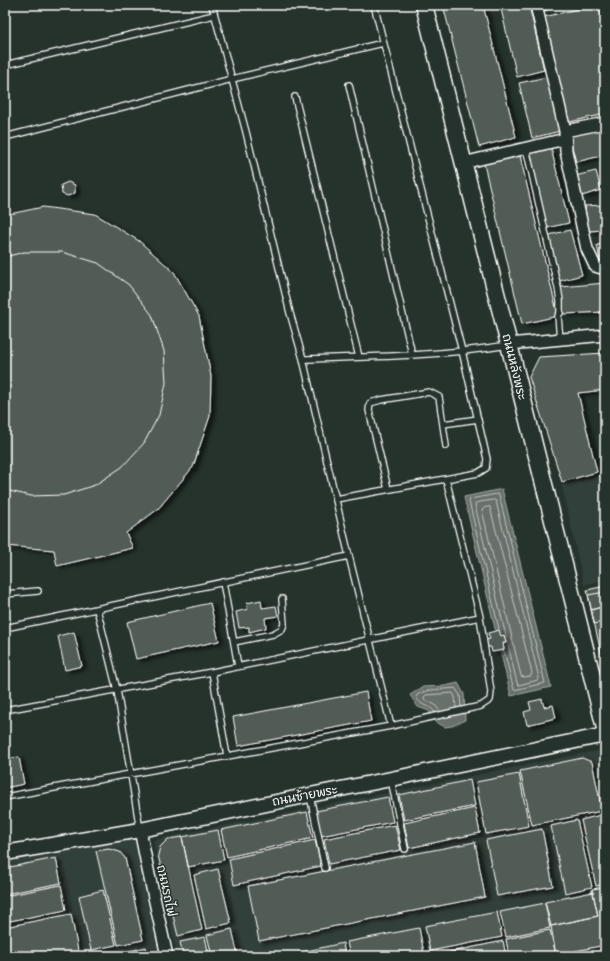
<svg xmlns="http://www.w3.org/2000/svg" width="610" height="961" font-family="Pangolin,'Playpen Sans Thai',sans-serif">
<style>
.built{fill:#333f3a}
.water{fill:#67706c;stroke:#a4a9a7}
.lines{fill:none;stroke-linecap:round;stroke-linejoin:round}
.shore{stroke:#c2c6c4;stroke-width:1}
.building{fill:#515c57;stroke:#fff;filter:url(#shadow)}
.service-casing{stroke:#fff;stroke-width:8}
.minor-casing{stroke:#fff;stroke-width:14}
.tertiary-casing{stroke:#fff;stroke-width:17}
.secondary-casing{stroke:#fff;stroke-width:19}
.service{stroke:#26332d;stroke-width:5.5}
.minor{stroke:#26332d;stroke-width:11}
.tertiary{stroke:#26332d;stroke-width:14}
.secondary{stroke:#26332d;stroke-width:16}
.labels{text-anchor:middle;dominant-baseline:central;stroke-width:3;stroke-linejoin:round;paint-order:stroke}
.street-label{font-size:12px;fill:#fff;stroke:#26332d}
</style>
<defs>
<filter id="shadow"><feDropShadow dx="4.5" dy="2.5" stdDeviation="2" flood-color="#0009"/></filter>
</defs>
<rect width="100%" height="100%" fill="#26332d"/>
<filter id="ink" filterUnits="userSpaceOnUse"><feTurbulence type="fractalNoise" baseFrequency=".025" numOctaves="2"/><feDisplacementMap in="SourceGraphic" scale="8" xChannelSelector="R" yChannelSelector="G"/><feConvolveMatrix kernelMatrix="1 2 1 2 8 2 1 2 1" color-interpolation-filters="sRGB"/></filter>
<g filter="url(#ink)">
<path class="built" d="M605,474V579L584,585L562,485Z
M601,750L605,766V952L582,956H177L153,840Z
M134,829L160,956H5V860Z"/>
<path class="water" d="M502,489L551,687L511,696L464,497Z
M458,683L464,694L465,720L452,726L445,727L436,722L429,711L418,707L410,695L423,687L445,686Z"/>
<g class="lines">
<path class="shore" d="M494,500L496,501L539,678L538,680L519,685L517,683L475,505L476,503Z
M490,507L532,673L531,676L524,677L521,676L482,510L484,508Z
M499,629L469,501L470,499L497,494L499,495L545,683L514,690L504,651
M440,711L434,704L424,700V697L426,695L453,693L455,697L456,708
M435,712C428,703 423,709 416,697L417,695C428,688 442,690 455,688L460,695L461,707"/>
</g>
<path class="building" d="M443,5H483L516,137L479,147Z
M517,5H529L544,70L517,77L501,9Z
M594,5H599L605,31V114L565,123L540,18Z
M547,77L560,131L532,138L519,83Z
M605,127V155L576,162L569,135Z
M551,148L569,223L546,228L529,154Z
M520,156L558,316L522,324L484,164Z
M596,171L601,190L582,196L575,176Z
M68,182L75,185V193L68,196L62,194L61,185Z
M605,205V230L588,231L585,206Z
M43,207L95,214L139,241L174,272L199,316L211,376L210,416L193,467L158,509L126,533L133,548L57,566L54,550L5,546V215Z
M570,230L582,275L559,281L549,235Z
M605,244V266H601L597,245Z
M24,252H62L98,263L129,285L152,315L164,351L166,383L159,415L144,443L122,467L95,485L64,495L31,496L5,490V257Z
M605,283V312L564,314L561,287Z
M605,353V390L578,393L597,472L562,482L529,377L539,357Z
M605,474V497L600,475Z
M605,586V671L587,590Z
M605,592V606L591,610L588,595Z
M261,600L262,608L276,606L278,616L265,618L266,628L249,632V627L239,628L236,612L248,609L247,603Z
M210,603L219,641L136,659L127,622Z
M605,606V621L594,624L591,610Z
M499,630L501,636L504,635L506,643H503L504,650L492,652L491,647H487L486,640L490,639L488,633Z
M74,632L82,666L65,670L58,636Z
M366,692L371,721L238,746L233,717Z
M542,699L544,707L553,705L556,718L527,725L524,712L531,710L529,702Z
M19,757L24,784L5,788V759Z
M582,758L592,762L602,811L532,825L520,771Z
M519,774L529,826L486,834L476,782Z
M470,780L475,806L404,820L399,795Z
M388,797L393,822L321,836L316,811Z
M475,808L480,833L409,848L404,823Z
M307,812L313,838L227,857L221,830Z
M605,814V884L596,886L581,820Z
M577,820L592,887L565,893L551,826Z
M395,825L401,850L329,864L324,839Z
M542,829L553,886L497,896L486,840Z
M218,830L224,860L188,867L182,837Z
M182,837L202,930L178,936L158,855L160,847L168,839Z
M315,840L321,866L234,885L229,859Z
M475,842L485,897L259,941L248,886Z
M109,849L120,852L125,858L143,940L118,945L96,851Z
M56,858L61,883L5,894V868Z
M218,869L231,923L206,929L194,875Z
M61,885L66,910L5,922V896Z
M605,887V945L556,955L551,926L598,916L592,889Z
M103,890L116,945L91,950L79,896Z
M593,892L598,916L551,926L545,902Z
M545,903L550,928L506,937L500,912Z
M497,912L502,937L430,951L425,926Z
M71,914L79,956H5V927Z
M419,928L424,953L409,956H350L347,942Z
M232,929L238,956H212L207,935Z
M550,930L556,955L550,956H509L506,939Z
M205,937L209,956H183L180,942Z
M503,941L506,956H431Z
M343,943L345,956H284Z
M146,947L148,956H122V953Z"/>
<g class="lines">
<defs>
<path id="service" d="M212,5L246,132L290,313L303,359L349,556L391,726
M537,10L550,5
M5,65L214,15
M349,85L412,354
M295,97L359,357
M5,137L232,79L383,43
M526,148L558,288L560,301V313L558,316L560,340
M303,359C371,357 441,356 508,345
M443,424L478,419
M388,489L369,410L370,403L381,400L429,392L439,397L446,446
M336,499L478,473L486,468L487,459L462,351L374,5
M223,582L238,666
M5,594L38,591
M97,609L117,690L140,830
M5,628L349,556
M234,642L273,634L282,629L284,624L282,599
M212,672L227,756
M5,710L212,672L480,617
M391,779L405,849
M310,796L325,868
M5,797L391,726L481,706L490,700L491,692L480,617L446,479"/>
<path id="minor" d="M536,5L565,131L605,123
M565,131L566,151L587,249L595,266L605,269
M463,163L565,139
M509,344L605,335
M140,830L148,870L167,956"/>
<path id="tertiary" d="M5,853L140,830L310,795L391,779L605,735"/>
<path id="secondary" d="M424,5L605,728"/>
</defs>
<use href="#service" class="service-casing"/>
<use href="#minor" class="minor-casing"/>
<use href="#tertiary" class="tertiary-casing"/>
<use href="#secondary" class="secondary-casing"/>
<use href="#service" class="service"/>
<use href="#minor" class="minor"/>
<use href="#tertiary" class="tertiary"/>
<use href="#secondary" class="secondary"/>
</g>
</g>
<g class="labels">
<g class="street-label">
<text transform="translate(514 367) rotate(76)">ถนนหลังพระ</text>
<text transform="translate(305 796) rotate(-11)">ถนนซ้ายพระ</text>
<text transform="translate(166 891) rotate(78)">ถนนรถไฟ</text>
</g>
</g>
<rect width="610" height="961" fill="none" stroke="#26332d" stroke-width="20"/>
<rect x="10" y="10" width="590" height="941" fill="none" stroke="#fff" stroke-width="1.5" filter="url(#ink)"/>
</svg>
